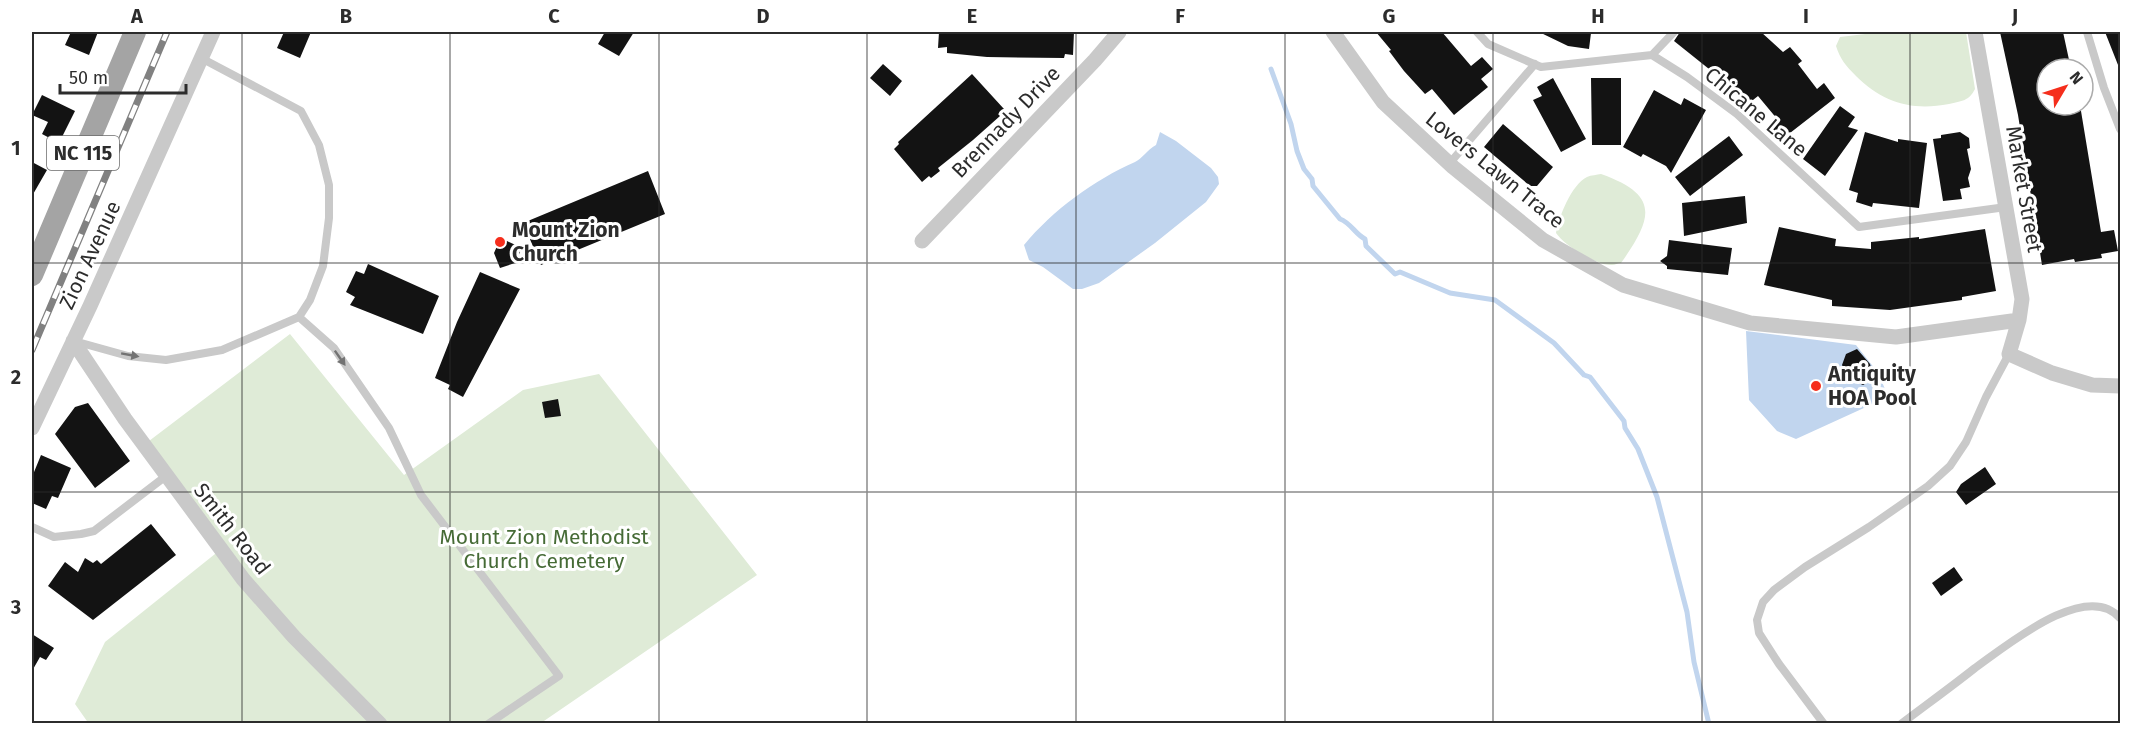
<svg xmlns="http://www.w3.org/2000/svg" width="2152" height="755" font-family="'Fira Sans',sans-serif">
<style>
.green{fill:#dfebd7}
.water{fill:#c1d5ee}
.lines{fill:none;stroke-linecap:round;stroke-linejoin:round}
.stream{stroke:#c1d5ee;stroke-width:5}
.building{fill:#131313}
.lane{stroke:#c9c9c9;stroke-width:8}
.street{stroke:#c9c9c9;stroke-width:15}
.primary{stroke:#a4a4a4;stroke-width:22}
.rail-casing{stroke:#818181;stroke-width:7}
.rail{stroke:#fff;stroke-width:4.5;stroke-dasharray:14;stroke-linecap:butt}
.oneway{fill:#737373}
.grid{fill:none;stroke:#2c2c2c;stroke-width:1.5;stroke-opacity:0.55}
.poi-dot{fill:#f52e1c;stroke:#fff;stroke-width:2}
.labels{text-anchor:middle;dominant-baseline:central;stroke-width:6;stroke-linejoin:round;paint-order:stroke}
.shield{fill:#fff;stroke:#6b6b6b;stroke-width:1.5}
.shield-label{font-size:20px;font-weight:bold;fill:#2c2c2c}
.street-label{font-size:21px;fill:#2c2c2c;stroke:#fff}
.poi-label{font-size:21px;font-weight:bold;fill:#2c2c2c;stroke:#fff;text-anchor:start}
.park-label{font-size:21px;fill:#466b36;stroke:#fff}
.neatline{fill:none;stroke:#2c2c2c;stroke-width:2}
.grid-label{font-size:20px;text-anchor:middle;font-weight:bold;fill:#2c2c2c}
</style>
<rect width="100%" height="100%" fill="#fff"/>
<path class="green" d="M1882,32H1966L1975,89C1969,101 1962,101 1949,104C1912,111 1883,103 1856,76C1846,66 1840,59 1836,46L1840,37Z
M1601,174C1660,195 1653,218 1621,263C1618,263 1615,265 1612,265C1597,266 1564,245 1556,233C1559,217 1571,185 1587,177C1591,175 1597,175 1601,174Z
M290,334L404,475L523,390L599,374L757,575L541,723L89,724L75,704L105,642L225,546L149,441Z"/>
<path class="water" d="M1160,132L1176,141L1211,168L1218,177L1219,184L1206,202L1155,243L1099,283L1082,289H1073L1043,267L1029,260L1024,245C1053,210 1094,180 1135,162C1142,159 1147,150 1156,145Z
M1746,331L1856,345L1879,374L1888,397L1796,439L1777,431L1749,400Z"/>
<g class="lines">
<path class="stream" d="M1271,69L1291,124L1297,151L1304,169L1312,179L1313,186L1340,219C1351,223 1355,234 1365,239L1366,246L1395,274L1400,272L1450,293L1495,300L1554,343L1584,375L1590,377L1624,421L1625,428L1638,449L1657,497L1687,612L1694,662L1709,724"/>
</g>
<path class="building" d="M71,32H98L89,55L65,45Z
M284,32H311L300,58L277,48Z
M605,32H634L619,56L598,44Z
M939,32H1074L1073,55L1065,54L1064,58L987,57L947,53V47L938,48Z
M1376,32H1442L1471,66L1482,57L1493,69L1481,79L1488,87L1454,115L1432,89L1425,94L1404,71L1389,51L1391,50Z
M1539,32L1591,33L1589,49L1568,46Z
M1680,32H1761L1783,52L1790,47L1802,61L1798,64L1817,89L1824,83L1835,98L1781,140L1770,126L1778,120L1758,96L1748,104L1736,89L1711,67L1709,69L1674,41Z
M2000,32H2063L2071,69H2047V105H2080L2101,232L2114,230L2118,251L2101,254L2102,258L2075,262L2074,259L2042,265L2018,115Z
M2105,32H2121V69L2120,70Z
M883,64L902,81L890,96L870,78Z
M972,74L1004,109L998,114L1000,116L973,140L938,168L940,171L931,178L929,176L922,182L894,149L899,144L898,142Z
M1553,78L1586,139L1561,152L1533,100L1542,96L1537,87Z
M1591,78H1621V145H1592Z
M1654,90L1681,105L1684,98L1706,110L1671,173L1666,166L1643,154L1641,157L1623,147Z
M42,95L75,111L59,143L42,134L48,122L32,115Z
M1840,106L1855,117L1848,127L1858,130L1825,176L1803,159Z
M1503,124L1553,167L1537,186H1530L1484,147Z
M1865,132L1898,142V139L1927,143L1919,208L1873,203L1872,207L1856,202L1858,193L1849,190Z
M1960,132L1969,138L1970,148L1967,149L1971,169L1968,178L1970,187L1960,189L1962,199L1943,201L1933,139L1941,138V135Z
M1729,136L1743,155L1690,196L1675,177Z
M32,162L47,170L32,196Z
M648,171L665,214L541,265L523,223Z
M1745,196L1747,223L1684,236L1682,203Z
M1779,227L1836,239L1835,246L1871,249V242L1919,237V239L1985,229L1996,291L1962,297V300L1890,310L1832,306V300L1764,285Z
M1669,240L1732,248L1728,275L1667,269V266L1660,261L1667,256Z
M507,241L522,248L515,263L500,268L494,253L498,244Z
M368,264L439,296L423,334L350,305L355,297L346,292L356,271L364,274Z
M480,272L520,289L463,397L448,389L450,385L435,378L457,322Z
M1857,349L1870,364L1874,379L1863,385L1849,379L1842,365L1846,354Z
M558,399L561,416L545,418L542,402Z
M88,403L130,461L95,488L55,434L75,407Z
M41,455L71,468L58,498L52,496L46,509L32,503V477Z
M1985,467L1996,484L1966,505L1956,492L1961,484Z
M151,524L176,555L93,620L48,586L65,562L78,572L85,558L93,563L97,560L101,564Z
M1954,567L1963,580L1941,596L1932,583Z
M32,634L54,648L46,660L40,657L32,671Z"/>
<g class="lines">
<path class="lane" d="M1477,32L1488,44L1541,67L1652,55L1687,77L1737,114L1859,227L2006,207
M2087,32L2104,88L2120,129
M1652,55L1674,32
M1449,164L1535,64
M299,317L334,348L389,428L421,495L559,676L488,724
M74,341L128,356L166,360L222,350L299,317L310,300L323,266L329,218V185L319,145L301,111L201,58
M32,527L54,537L81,534L94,531L166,476
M1824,724L1779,664L1759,633L1757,620L1763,602L1774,590L1805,567L1869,527L1928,486L1950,466L1966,442L1986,397L2009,354
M1901,724C1926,705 1951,687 1975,668C2005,647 2086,579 2120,618"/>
<path class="street" d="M1333,32L1383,102L1453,167L1543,240L1623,285L1750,323L1896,337L2019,320
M1975,32L2022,299L2019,320L2009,354L2052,373L2092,385L2120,386
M922,241L1095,60L1119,32
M73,341L125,419L243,579L294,637L380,724
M32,428L90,306L213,32"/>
<path class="primary" d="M32,275L135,32"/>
<defs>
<path id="rail" d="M32,350L167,32"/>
</defs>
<use href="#rail" class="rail-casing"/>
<use href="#rail" class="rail"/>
</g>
<defs><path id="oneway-solid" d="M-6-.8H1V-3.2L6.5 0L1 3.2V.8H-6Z" transform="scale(1.5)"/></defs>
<g class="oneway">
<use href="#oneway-solid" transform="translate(130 355) rotate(10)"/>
<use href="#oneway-solid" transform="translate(340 358) rotate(55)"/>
</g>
<path class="grid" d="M242,32V724M450,32V724M659,32V724M867,32V724M1076,32V724M1285,32V724M1493,32V724M1702,32V724M1910,32V724M32,263H2120M32,492H2120"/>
<g class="poi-dot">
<circle cx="500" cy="242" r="6"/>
<circle cx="1816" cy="386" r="6"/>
</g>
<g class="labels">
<rect class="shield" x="47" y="136" width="72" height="34" rx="4.5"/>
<g class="shield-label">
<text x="83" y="153">NC 115</text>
</g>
<g class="street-label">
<text transform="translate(1756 112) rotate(40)">Chicane Lane</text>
<text transform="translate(1006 122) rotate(-46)">Brennady Drive</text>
<text transform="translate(1495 170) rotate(39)">Lovers Lawn Trace</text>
<text transform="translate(2024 189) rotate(80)">Market Street</text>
<text transform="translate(90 255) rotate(-65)">Zion Avenue</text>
<text transform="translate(232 529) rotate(52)">Smith Road</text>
</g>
<g class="poi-label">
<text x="512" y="230">Mount Zion<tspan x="512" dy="24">Church</tspan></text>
<text x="1828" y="374">Antiquity<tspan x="1828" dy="24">HOA Pool</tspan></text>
</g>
<g class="park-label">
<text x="544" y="537">Mount Zion Methodist<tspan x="544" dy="24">Church Cemetery</tspan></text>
</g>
</g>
<rect width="2152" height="755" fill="none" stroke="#ffffff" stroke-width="66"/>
<g transform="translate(2065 87) rotate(51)"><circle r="28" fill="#ffffff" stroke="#ababab" stroke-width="1.5"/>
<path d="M0-4.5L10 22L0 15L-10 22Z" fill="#f52e1c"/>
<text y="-9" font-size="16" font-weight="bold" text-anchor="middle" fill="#2c2c2c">N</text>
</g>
<path d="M60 84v9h126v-9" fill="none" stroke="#2c2c2c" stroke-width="3"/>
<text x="69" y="84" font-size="18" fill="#2c2c2c" stroke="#ffffff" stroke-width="4.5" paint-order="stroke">50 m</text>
<rect x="33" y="33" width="2086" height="689" class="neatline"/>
<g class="grid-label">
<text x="137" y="23">A</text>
<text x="346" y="23">B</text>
<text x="554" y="23">C</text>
<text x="763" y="23">D</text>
<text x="972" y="23">E</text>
<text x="1180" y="23">F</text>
<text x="1389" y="23">G</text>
<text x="1598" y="23">H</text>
<text x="1806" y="23">I</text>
<text x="2015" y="23">J</text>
<text x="16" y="155">1</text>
<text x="16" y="384">2</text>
<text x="16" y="614">3</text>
</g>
</svg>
